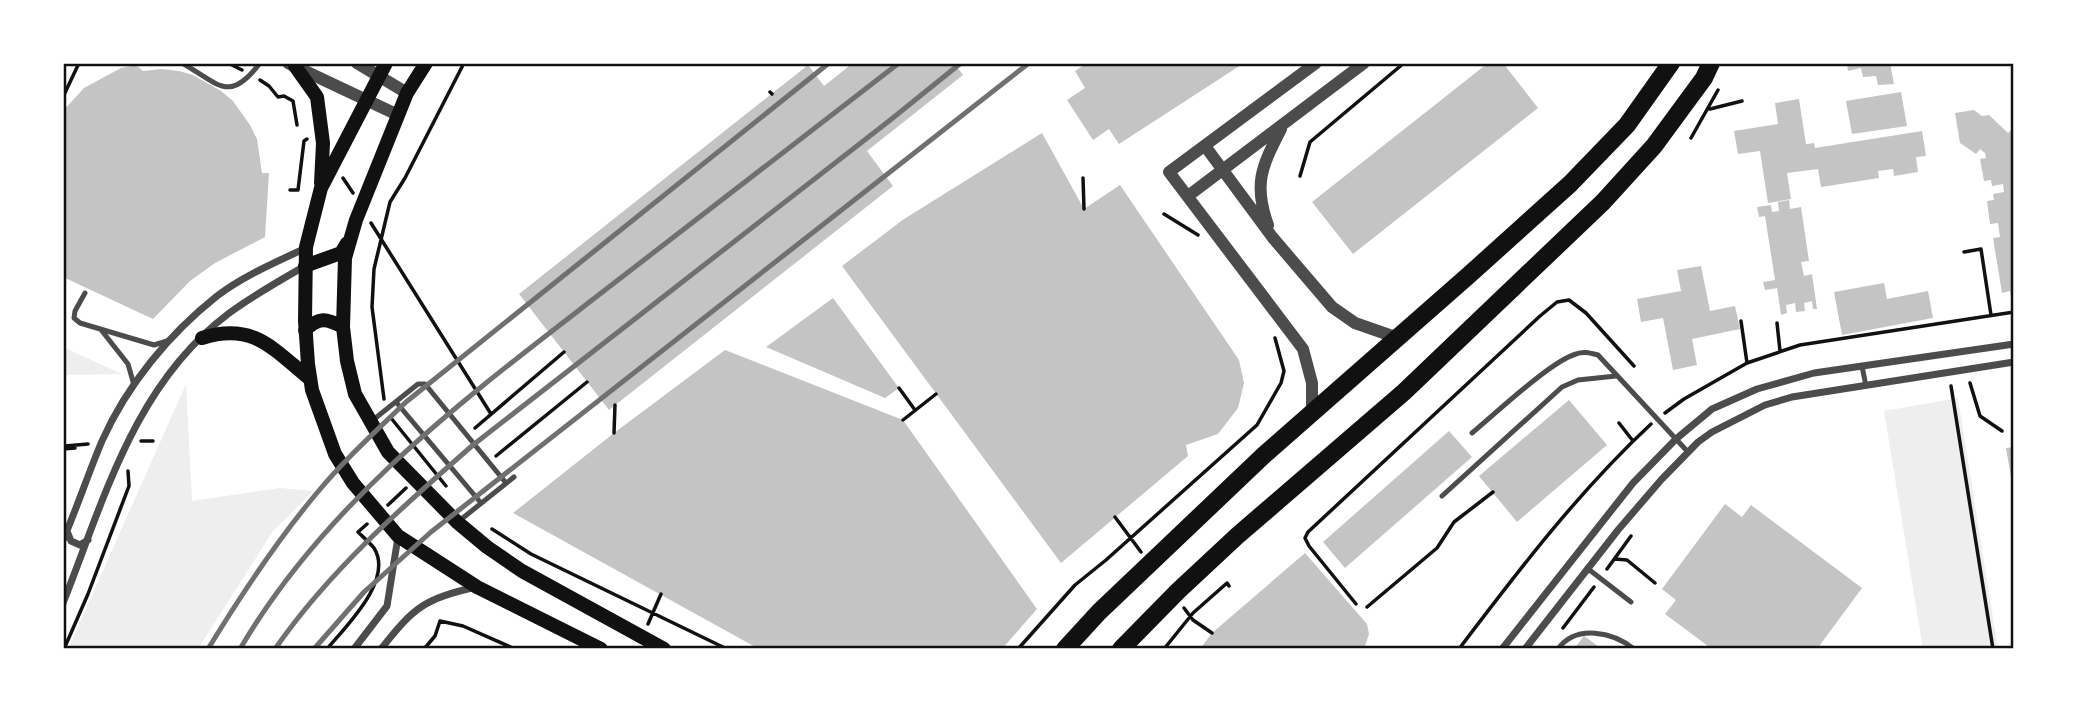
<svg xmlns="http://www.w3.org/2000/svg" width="2077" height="712" font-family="'Fira Sans Condensed',sans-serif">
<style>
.green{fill:#eee}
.building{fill:#c4c4c4}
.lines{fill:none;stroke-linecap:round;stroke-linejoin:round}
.path{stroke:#111;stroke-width:3.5}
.service{stroke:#4c4c4c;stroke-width:5}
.minor{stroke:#4c4c4c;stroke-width:7}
.tertiary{stroke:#4c4c4c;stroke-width:12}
.secondary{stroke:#111;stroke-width:14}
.primary{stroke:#111;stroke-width:18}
.rail{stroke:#707070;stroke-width:5}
.neatline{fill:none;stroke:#111;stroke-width:2.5}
</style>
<rect width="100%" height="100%" fill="#fff"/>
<path class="green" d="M63,347L122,374L63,375Z
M186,384L192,501L280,488L314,491L273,531L198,649H68Z
M1958,398L1998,649H1923L1884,411Z"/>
<path class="building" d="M853,63H954L963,75L867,151L893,186L609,410L519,294L808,65L824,86Z
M1087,63H1244L1119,144L1109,129L1093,140L1067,100L1085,88L1075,71Z
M1488,63H1503L1538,108L1353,254L1312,202Z
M1847,63H1890L1894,84L1878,85L1876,76L1863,77L1861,68L1848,71Z
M136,65L143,71L162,69L179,71L193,75L221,91L233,101L250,125L257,139L262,173H269L265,237L215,263L190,281L153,319L63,277V111L84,88L121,68Z
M1901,92L1907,126L1852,134L1846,101Z
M1799,99L1806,144L1814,143L1815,148L1922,131L1926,156L1916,157L1918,172L1894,176L1893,169L1878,171L1879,178L1821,187L1818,169L1787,173L1791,199L1768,203L1760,151L1738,154L1734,131L1778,124L1775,103Z
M1974,110L1982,116L1989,115L2008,133L2014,127V295L2011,296L2010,291L2002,293L1993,238L2000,237L1998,223L1990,224L1987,201L1994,200L1993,194L2004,192L2003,184L1992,186L1991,180L1984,181L1980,159L1986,158L1985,153L1980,149L1976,154L1960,143L1955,113Z
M1042,133L1084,209L1120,185L1239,360L1244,383L1238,408L1218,434L1186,445L1188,456L1061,563L842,266L904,219Z
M1789,200L1790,209L1801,207L1809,261L1801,262L1804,276L1812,274L1817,309H1813L1812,301L1804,303L1805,311L1796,312L1795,303L1786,305L1787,313L1781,315L1777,288L1765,290L1763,282L1775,280L1765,216L1759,217L1757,207L1771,205L1772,212L1779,211L1778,202Z
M1701,266L1710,311L1735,306L1740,329L1692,339L1697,365L1673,370L1663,318L1641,322L1637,299L1681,291L1677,270Z
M1884,283L1887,299L1928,291L1933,318L1842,335L1834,292Z
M833,298L899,388L885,398L766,347Z
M725,350L903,420L1037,609L1002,649H759L513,513L614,433Z
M1569,400L1607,445L1517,522L1479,476Z
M1449,431L1472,457L1345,568L1323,542Z
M2014,447V489H2013L2006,448Z
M1725,504L1742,517L1751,505L1862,588L1817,649H1712L1665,614L1676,600L1662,589Z
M1305,553L1367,624L1369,634L1364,649H1200L1212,633Z
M1584,636L1602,649H1574Z"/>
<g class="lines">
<path class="path" d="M228,63L242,70
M260,80L269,86L278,97L284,96L293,101L297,125
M770,92L772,94
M63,97L79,63
M1710,109L1742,101
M1691,138L1718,90
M1300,176L1310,142L1404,63
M343,178L353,193
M1083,178L1084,209
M290,190H298L304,141L307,139
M1164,214L1198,235
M371,223L491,414
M1964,252L1981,249L1991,315
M1741,321L1747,363
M1777,323L1780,351
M1970,383L1980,416L2002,431
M1951,386L1993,649
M899,388L915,410
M384,399L372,307L374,269L390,202L405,178L464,63
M1665,413L1684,399L1747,363L1800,345L2014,312
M391,418L446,486
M903,420L936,394
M1619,423L1633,441
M475,428L564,352
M614,433L615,405
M141,441H153
M65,446L88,444
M63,449L75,448
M496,456L587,382
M388,505L406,488
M1115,517L1141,552
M492,529L531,554L727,649
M1615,559L1627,560L1655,583
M1607,569L1631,536
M1356,604L1309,546L1305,538L1308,532L1540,316L1557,302L1569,300L1586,313L1634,366
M1367,607L1437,548L1454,522L1493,492
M1184,608L1193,620L1212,633
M648,624L661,594
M1563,628L1594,587
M64,649L88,594L129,486L128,471
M327,649C346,626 394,580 374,548C370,543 363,537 358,532L367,524
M424,649L435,636L440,621L463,626L515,649
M1018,649L1075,585L1106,560L1257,425L1281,383L1284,371L1275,338
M1164,649L1193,613L1227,583L1229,586
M1459,649C1518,571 1579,491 1651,424"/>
<path class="service" d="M182,63C219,84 229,104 260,63
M85,293L75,311L74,318L80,323L154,345L167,341
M102,331L128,364L134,385
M1862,366L1866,386
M396,402L481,503
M373,420L418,384H425L506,483
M1472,433C1495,414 1551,361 1576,354C1584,351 1590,353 1598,355L1688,452
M1442,496L1562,387L1578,380L1616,376
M459,521L514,477
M1587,568L1631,602
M1558,649C1576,624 1613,632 1634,649"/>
<path class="minor" d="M67,531L71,541L80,545L88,540
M63,540C77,508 88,474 102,441C127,385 169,334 217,296C243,276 276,262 306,248
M63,603C104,500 134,385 228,314C252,296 279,281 305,266
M354,649L387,606L398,537
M381,649C414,607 424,599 476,587
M1502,649L1633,483L1676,439L1712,409L1757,389L1814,373L2014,344
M1525,649L1618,530L1661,480L1698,442L1712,432L1765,405L1792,397L2014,362"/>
<path class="tertiary" d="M288,63L398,115
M357,63L407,93
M1205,146L1273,238L1332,307L1355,323L1398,338
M1188,196L1364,63
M1268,225C1253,184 1262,166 1281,129
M1312,411V383L1303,349L1169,172L1316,63"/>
<path class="secondary" d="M386,63L321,188L306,247L305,321L308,364L312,390L335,454L353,483L398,536L477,587L601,649
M426,63L407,93L356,220L345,258L343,327L347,361L355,394L388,452L457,522L487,547L522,571L664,649
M295,66L317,97L323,143L321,183
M305,266L341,253L347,243
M305,330C319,317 326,318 343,327
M202,338C254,322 273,349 310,379"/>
<path class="primary" d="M1065,649L1099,612L1264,455L1469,275L1570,184L1627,125L1671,63
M1121,649L1178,591L1237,536L1404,392L1603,202L1654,146L1704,78L1711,63"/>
<path class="rail" d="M208,649C241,595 275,543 316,494C343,461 375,432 406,402L829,63
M240,649C326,502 464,399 596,297C697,219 798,141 899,63
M275,649C329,571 402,507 473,445L889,121L961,63
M314,649L364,592L431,532L1029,63"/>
</g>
<rect width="2077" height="712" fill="none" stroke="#ffffff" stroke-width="130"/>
<rect x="65" y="65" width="1947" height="582" class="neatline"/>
</svg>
